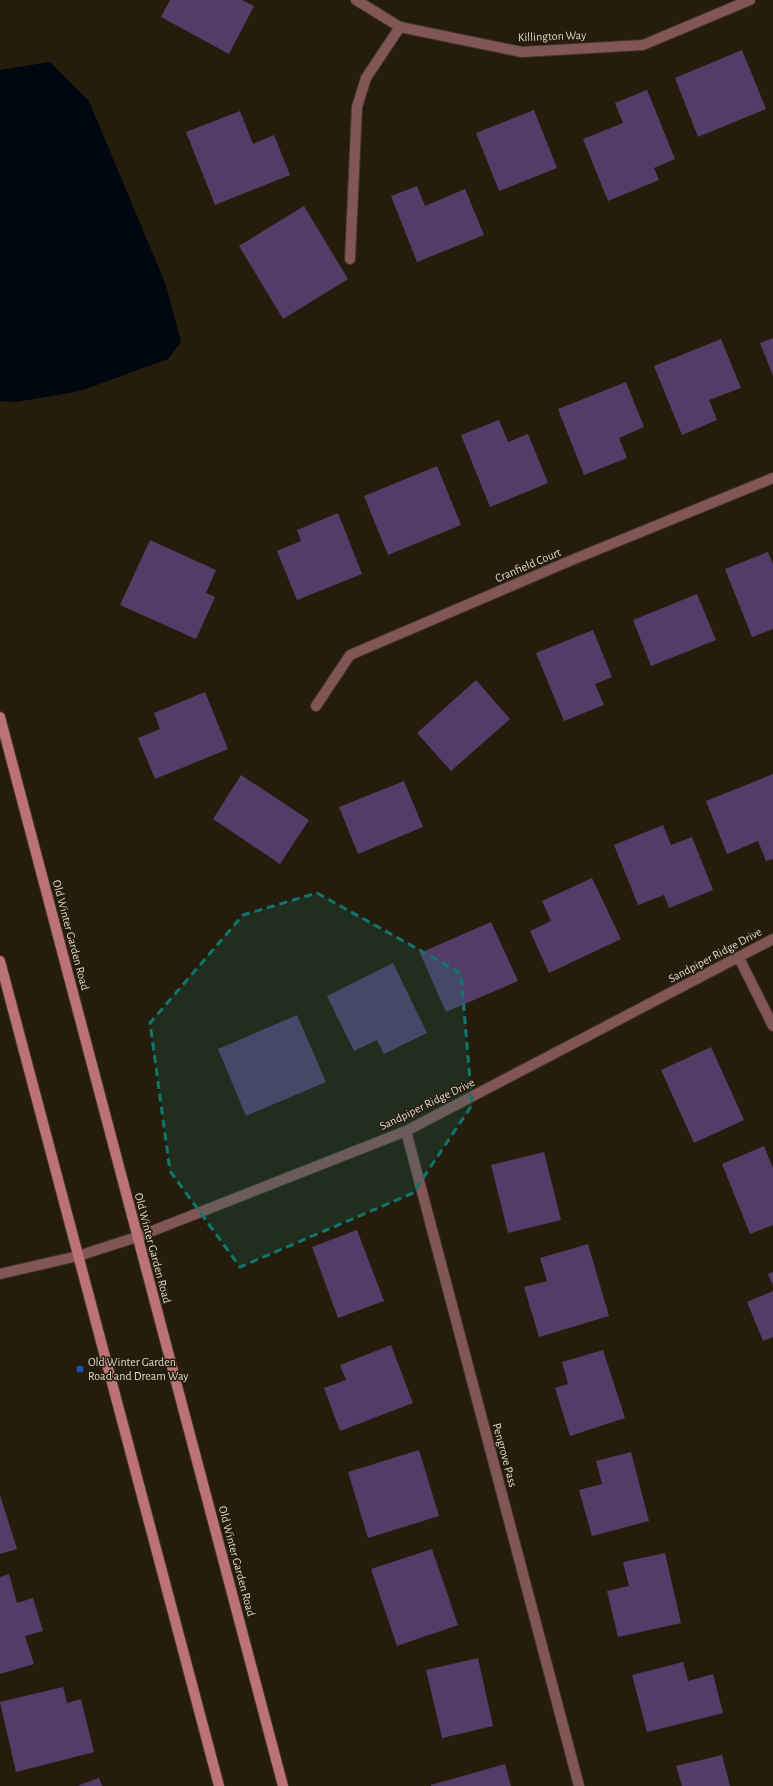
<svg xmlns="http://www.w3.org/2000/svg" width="773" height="1786" font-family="'Alegreya Sans',sans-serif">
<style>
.water{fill:#000710}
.building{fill:#533d68}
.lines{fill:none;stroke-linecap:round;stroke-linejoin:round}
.service-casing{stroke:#403626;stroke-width:12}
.minor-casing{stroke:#403626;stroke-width:12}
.secondary-casing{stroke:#403626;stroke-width:12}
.service{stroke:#825557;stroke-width:10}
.minor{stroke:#825557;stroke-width:10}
.secondary{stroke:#bb7377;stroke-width:10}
.marked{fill:#0f766e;fill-opacity:0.2;stroke:#0f766e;stroke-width:3;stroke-dasharray:8 5;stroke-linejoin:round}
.transit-dot{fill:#1a4fb4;stroke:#261c0b;stroke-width:1.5}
.labels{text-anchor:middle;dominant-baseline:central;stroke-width:3;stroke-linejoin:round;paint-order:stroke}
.street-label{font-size:12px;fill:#ded7cc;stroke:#261c0b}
.poi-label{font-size:12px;fill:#ded7cc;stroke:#261c0b;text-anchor:start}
</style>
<rect width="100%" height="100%" fill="#261c0b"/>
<path class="water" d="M50,62L89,101L166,285L181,342L168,359L80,391L16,402L0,401V70Z"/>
<path class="building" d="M170,0H242L254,6L229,54L161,17Z
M742,50L766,109L698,137L675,78Z
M647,90L675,159L654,168L659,180L608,201L583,139L623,123L615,103Z
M534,110L557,168L499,191L476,133Z
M240,111L253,144L274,135L290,175L215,205L186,132Z
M417,186L425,206L465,189L484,235L417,262L391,196Z
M304,206L348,279L283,319L239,246Z
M773,338V376L760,343Z
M721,339L741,388L709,400L717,420L682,435L654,366Z
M626,382L644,427L619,438L627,458L584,475L558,409Z
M499,420L508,442L528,434L548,483L490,507L461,435Z
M437,466L461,525L388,555L364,496Z
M338,513L362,574L297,600L277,551L301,541L297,530Z
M150,540L216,570L206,593L215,597L196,639L120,605Z
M768,552L773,564V629L752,637L725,569Z
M697,594L716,640L651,666L633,620Z
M593,630L612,677L595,684L604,705L564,721L536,653Z
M476,680L510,719L451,771L417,733Z
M205,692L228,749L155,779L138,738L160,729L154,713Z
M773,774V859L766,861L758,841L727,854L706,801Z
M241,775L309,820L280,864L213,819Z
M404,781L423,827L358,854L339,807Z
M663,825L671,845L692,837L713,890L669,908L664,895L638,905L614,845Z
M592,878L621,939L549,973L530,931L551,921L542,901Z
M491,922L518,981L446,1012L420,953Z
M393,963L427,1033L384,1054L377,1040L354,1051L327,996Z
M297,1015L326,1082L246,1116L218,1049Z
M711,1047L744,1120L694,1143L661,1070Z
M764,1146L773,1168V1225L750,1234L722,1164Z
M544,1152L561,1220L508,1233L491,1165Z
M357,1230L384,1301L338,1318L312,1247Z
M588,1244L609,1316L539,1337L524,1287L547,1281L540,1258Z
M773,1272V1286L768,1274Z
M773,1291V1337L763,1341L747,1302Z
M391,1345L413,1403L340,1431L324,1388L346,1380L340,1365Z
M603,1350L625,1418L570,1436L555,1388L568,1384L562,1362Z
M419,1450L439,1516L368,1538L348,1472Z
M631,1452L649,1521L592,1536L579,1490L602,1484L596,1461Z
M0,1495L17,1549L0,1554Z
M432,1549L458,1625L397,1646L371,1569Z
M665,1553L681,1623L618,1637L607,1591L629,1586L623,1562Z
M9,1574L17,1603L33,1598L43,1631L25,1636L34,1664L0,1674V1577Z
M478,1658L493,1726L442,1738L426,1670Z
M683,1662L688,1681L713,1674L723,1713L647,1732L632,1675Z
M63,1687L67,1703L81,1699L94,1752L16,1772L0,1702Z
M722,1755L730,1786H682L676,1766Z
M505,1764L511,1786H431V1785Z
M99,1778L102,1786H77Z"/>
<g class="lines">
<defs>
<path id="service" d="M350,259L357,107L366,78L400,27"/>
<path id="minor" d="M356,0L400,27L522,52L643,45L750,0
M316,706L350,655L572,560L773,478
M739,958L773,1026
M406,1131L579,1786
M0,1274L78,1256L137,1237L406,1131L773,939"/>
<path id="secondary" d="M0,717L283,1786
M0,961L219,1786"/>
</defs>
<use href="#service" class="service-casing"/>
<use href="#minor" class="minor-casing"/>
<use href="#secondary" class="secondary-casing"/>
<use href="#service" class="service"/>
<use href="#minor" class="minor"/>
<use href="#secondary" class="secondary"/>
</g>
<path class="marked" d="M317,893L461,973L472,1105L413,1193L240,1267L170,1171L150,1023L243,915Z"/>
<rect class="transit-dot" x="76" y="1365" width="8" height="8" rx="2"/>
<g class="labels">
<g class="street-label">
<text transform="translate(552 36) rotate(-2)">Killington Way</text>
<text transform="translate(528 565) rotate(-23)">Cranfield Court</text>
<text transform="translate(71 935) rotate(75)">Old Winter Garden Road</text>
<text transform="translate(715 955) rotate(-28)">Sandpiper Ridge Drive</text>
<text transform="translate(427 1104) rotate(-26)">Sandpiper Ridge Drive</text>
<text transform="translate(153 1248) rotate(75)">Old Winter Garden Road</text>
<text transform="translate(505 1455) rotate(75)">Pengrove Pass</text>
<text transform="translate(237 1561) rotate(75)">Old Winter Garden Road</text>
</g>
<g class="poi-label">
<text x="88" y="1362">Old Winter Garden<tspan x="88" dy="14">Road and Dream Way</tspan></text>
</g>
</g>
</svg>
